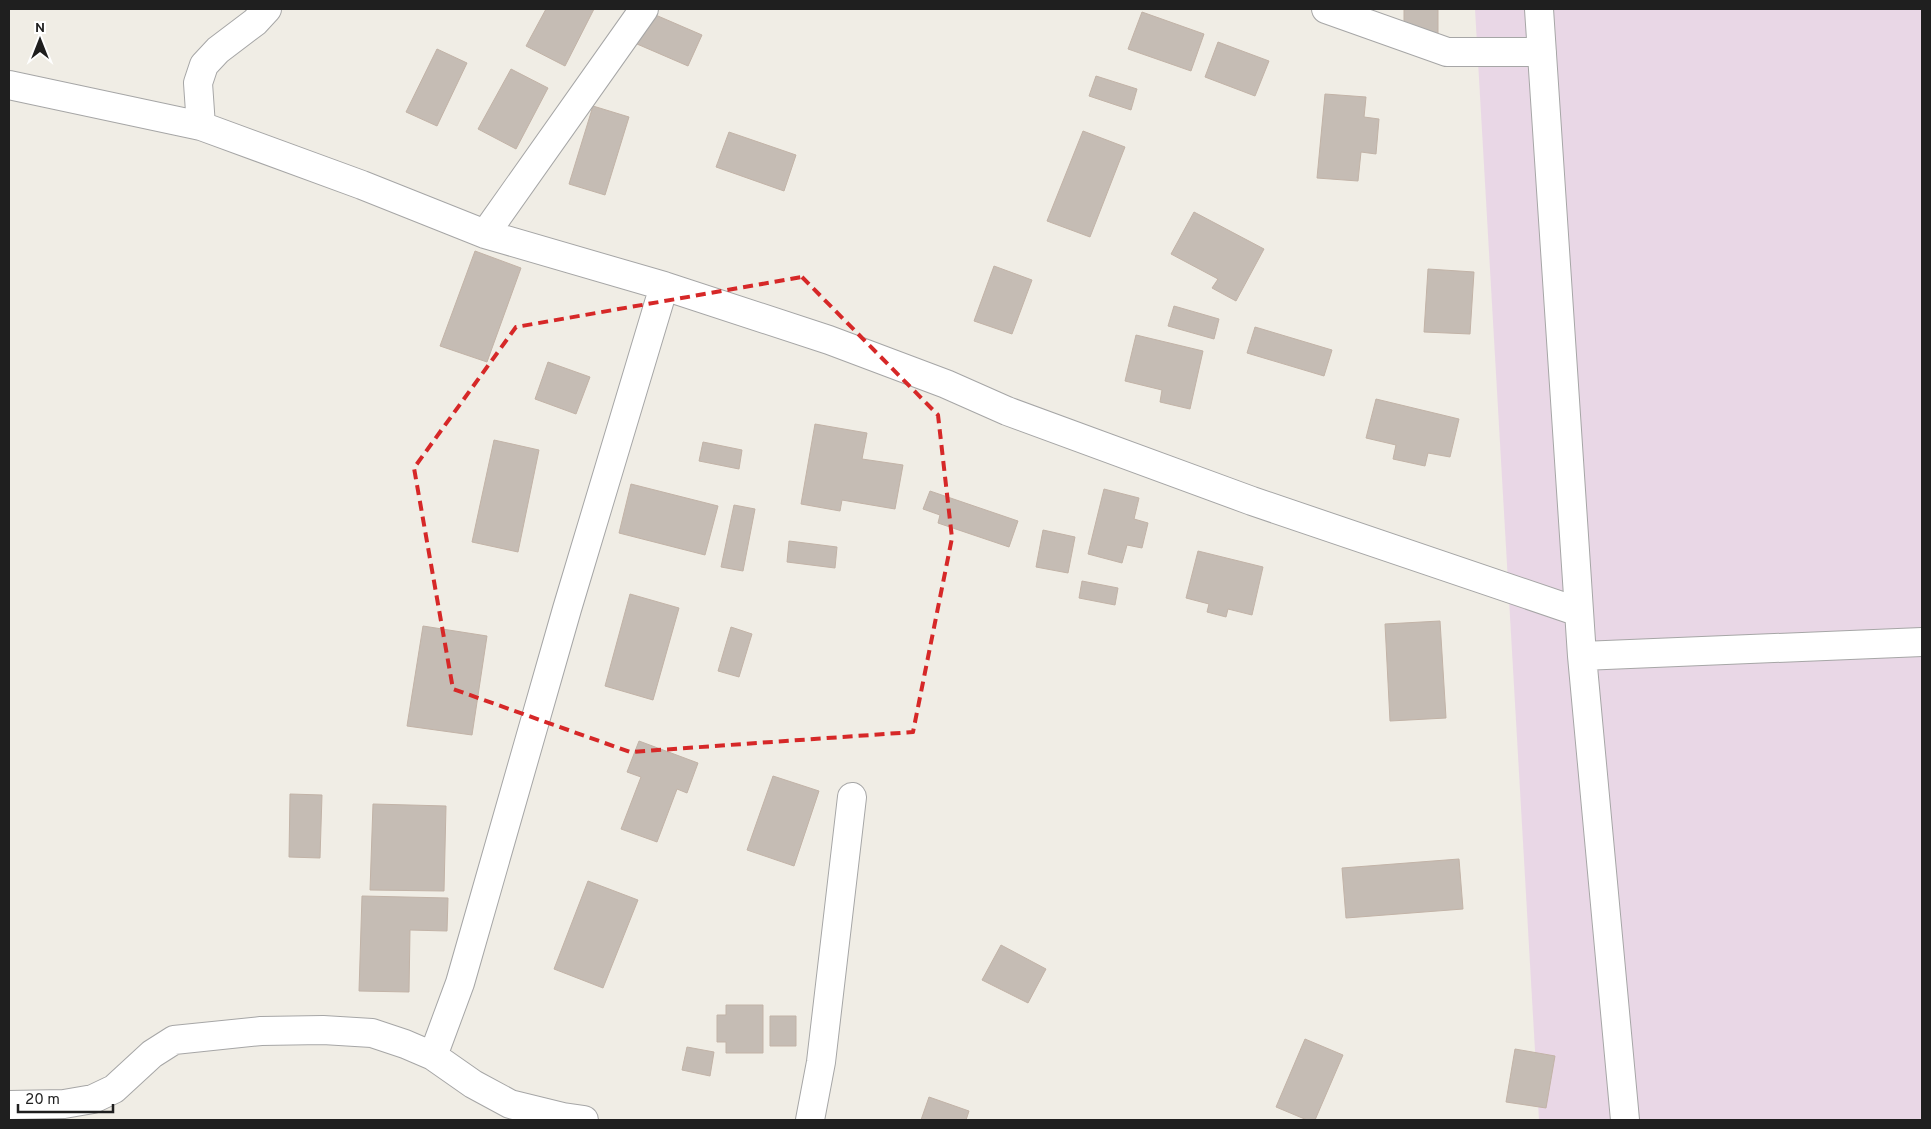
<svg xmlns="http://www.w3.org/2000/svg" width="1931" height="1129" font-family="Overpass,sans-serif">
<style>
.industrial{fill:#e9d7e6}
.building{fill:#c5bcb4;stroke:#c2b3a7}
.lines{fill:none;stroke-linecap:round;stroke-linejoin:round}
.minor-casing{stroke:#a6a6a6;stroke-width:30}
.minor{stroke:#fff;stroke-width:28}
.marked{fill:none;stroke:#d62828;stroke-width:4;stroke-dasharray:10 6;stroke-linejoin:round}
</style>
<rect width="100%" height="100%" fill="#f0ede5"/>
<path class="industrial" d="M1475,9H1922V1120H1539Z"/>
<path class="building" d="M546,9H594L565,66L526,46Z
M1404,9H1438V45H1404Z
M1142,12L1204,34L1191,71L1128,49Z
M651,13L702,35L688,66L637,44Z
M1218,42L1269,61L1255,96L1205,77Z
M437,49L467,63L437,126L406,112Z
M511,69L548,88L516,149L478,129Z
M1096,76L1137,89L1131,110L1089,96Z
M1325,94L1366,97L1364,117L1379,119L1376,154L1361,152L1358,181L1317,178Z
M593,106L629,117L605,195L569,184Z
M1083,131L1125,147L1090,237L1047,221Z
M729,132L796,155L784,191L716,167Z
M1194,212L1264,249L1236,301L1212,288L1218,279L1171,254Z
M475,251L521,268L487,362L440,346Z
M994,266L1032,280L1012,334L974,321Z
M1428,269L1474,272L1470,334L1424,332Z
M1174,306L1219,319L1214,339L1168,326Z
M1255,327L1332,350L1324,376L1247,353Z
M1136,335L1203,351L1190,409L1160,402L1162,390L1125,381Z
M548,362L590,377L576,414L535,399Z
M1376,399L1459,419L1450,457L1428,453L1425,466L1393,459L1396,445L1366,438Z
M815,424L867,433L862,459L903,465L895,509L842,500L840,511L801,504Z
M494,440L539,450L518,552L472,542Z
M703,442L742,450L739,469L699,461Z
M631,484L718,506L705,555L619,533Z
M1104,489L1139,498L1134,519L1148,523L1142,548L1127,545L1122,563L1088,554Z
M930,491L1018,521L1009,547L938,523L940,515L923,509Z
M734,505L755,509L743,571L721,567Z
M1043,530L1075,537L1068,573L1036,567Z
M789,541L837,547L835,568L787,562Z
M1198,551L1263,567L1252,615L1228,609L1226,617L1207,612L1209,604L1186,598Z
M1082,581L1118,588L1115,605L1079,598Z
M630,594L679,608L653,700L605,686Z
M1440,621L1446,718L1390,721L1385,624Z
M423,626L487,636L472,735L407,726Z
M731,627L752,634L739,677L718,671Z
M639,741L698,763L687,793L677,789L657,842L621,829L641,777L627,772Z
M773,776L819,791L794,866L747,850Z
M290,794L322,795L320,858L289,857Z
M373,804L446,806L444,891L370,890Z
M1459,859L1463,909L1346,918L1342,868Z
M588,881L638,900L603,988L554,969Z
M362,896L448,898L447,931L410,930L409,992L359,991Z
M1001,945L1046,969L1028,1003L982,980Z
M726,1005H763V1053H726V1042H717V1015H726Z
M770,1016H796V1046H770Z
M1305,1039L1343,1055L1315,1120H1307L1276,1107Z
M687,1047L714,1052L710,1076L682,1070Z
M1515,1049L1555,1056L1546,1108L1506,1102Z
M929,1097L969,1111L966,1120H921Z"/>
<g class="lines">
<defs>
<path id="minor" d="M1326,9L1447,52H1542
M1539,9L1582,656L1625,1120
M9,85L201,126L362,185L485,234L664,286L829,340L946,384L1007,411L1252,501L1579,612
M201,126L198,83L204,65L218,50L255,22L267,9
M485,234L644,9
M1582,656L1922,642
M433,1056L460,983L567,609L664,286
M9,1105L64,1104L93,1099L114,1089L152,1054L174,1040L261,1031L323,1030L372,1033L405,1044L433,1056L473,1084L510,1104L563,1117L584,1120
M810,1120L821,1062L852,797"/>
</defs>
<use href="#minor" class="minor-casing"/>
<use href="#minor" class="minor"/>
</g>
<path class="marked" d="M802,277L938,415L952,538L913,732L630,752L453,689L414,468L516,327Z"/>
<rect width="1931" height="1129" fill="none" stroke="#1f1f1f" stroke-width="20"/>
<g transform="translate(40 40)" stroke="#ffffff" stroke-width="4" paint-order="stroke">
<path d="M0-4L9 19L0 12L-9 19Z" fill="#1f1f1f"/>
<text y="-8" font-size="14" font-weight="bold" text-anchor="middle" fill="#1f1f1f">N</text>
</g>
<path d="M18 1104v8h95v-8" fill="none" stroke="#1f1f1f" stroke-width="2.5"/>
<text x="25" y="1104" font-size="15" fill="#1f1f1f" stroke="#ffffff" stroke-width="4" paint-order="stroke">20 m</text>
</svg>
